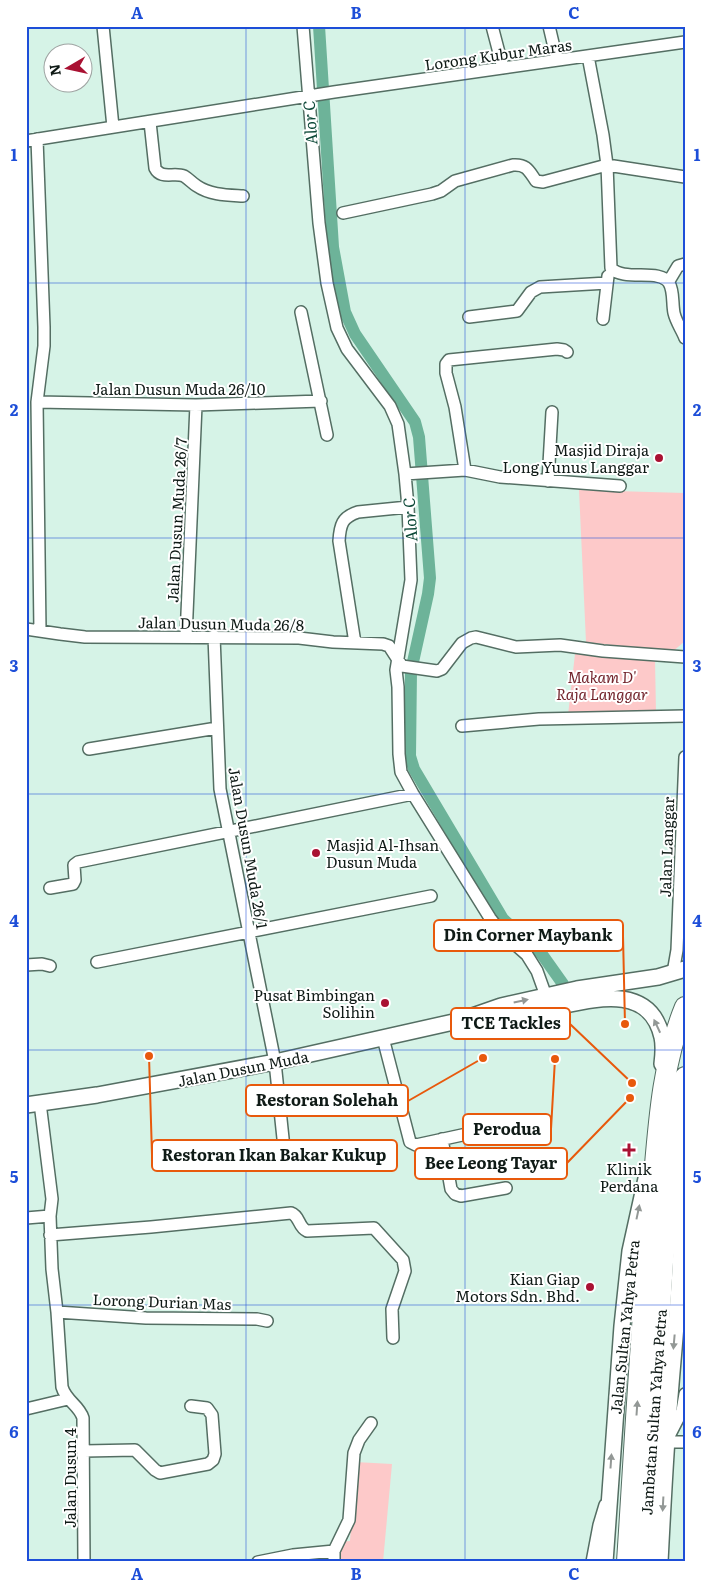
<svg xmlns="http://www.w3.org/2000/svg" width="711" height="1588" font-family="Literata,serif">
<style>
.green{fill:#fdc9c9}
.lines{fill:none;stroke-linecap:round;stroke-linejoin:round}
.canal{stroke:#6db399;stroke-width:12}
.street-casing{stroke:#546e63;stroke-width:14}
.secondary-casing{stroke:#546e63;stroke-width:18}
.highway-casing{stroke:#546e63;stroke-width:22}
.street{stroke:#fff;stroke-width:11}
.secondary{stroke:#fff;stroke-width:15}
.highway{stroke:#fff;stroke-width:20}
.oneway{fill:#939896}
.grid{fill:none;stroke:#1d4ed8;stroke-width:1;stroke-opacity:0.55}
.poi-dot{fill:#a91132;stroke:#fff;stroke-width:2}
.labels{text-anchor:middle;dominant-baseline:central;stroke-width:4;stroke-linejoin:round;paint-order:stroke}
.street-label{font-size:15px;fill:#0f1a16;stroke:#fff}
.poi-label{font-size:15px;fill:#0f1a16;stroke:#fff;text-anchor:end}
.park-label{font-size:15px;font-style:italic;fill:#72222a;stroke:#fff}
.water-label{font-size:16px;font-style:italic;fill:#0d4938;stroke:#fff}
.leader{fill:none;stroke:#e8590c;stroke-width:2}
.callout-dot{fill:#e8590c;stroke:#fff;stroke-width:2}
.callout{fill:#fff;stroke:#e8590c;stroke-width:2}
.callout-label{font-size:16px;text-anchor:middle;font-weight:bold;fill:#0f1a16}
.neatline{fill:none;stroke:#1d4ed8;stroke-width:2}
.grid-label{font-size:16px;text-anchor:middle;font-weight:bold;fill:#1d4ed8}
</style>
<rect width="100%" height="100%" fill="#d6f3e7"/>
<path class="green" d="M579,490L685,493V633L684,642L672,652L586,642Z
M575,654L655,659L656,713L568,715Z
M355,1462L392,1464L383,1562H338V1542L350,1541Z"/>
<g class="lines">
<path class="canal" d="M319,26L333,247L345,312L355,334L415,422L419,437L430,578L428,594L411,671L410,756L414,769L503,919L541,953L563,984"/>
<defs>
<path id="street" d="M103,26L113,127
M303,26L319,223L327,283L337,328L347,349L390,406L398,424L405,474L408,507L411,580L396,670L398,687L399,754L401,772L413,794L490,918L500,931L527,955L537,971L546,996
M492,26L503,68
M549,26L557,60
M588,56L603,135L607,165L611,268C624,282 660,268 669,283C674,291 672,303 674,313C676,322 682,330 685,338
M150,122L155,168C161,180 174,172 184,176C189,179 192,183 197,186C210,195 228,195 243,196
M37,139L44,327V346L37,402L40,631
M26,141L334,92L685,42
M343,213L432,194L441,191L455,181L513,165C527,164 529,171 536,181L543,182L607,165L685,177
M669,281L678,266L685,264
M301,312L327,435
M469,317L517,311L531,292L540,287L607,283
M603,319L608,276
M37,402L196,405L321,401
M465,470L455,407L446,373V364L449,360L557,349L564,350L567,352
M405,474L465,470L500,477L620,486
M548,481L552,412
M26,629L60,634L85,637L299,638L333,642L383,644L389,646L402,666L437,671L442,669L462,643L471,638L476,637L516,647L560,645L603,651L685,657
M214,636L220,789L275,1062L284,1148
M186,637L196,405
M355,643L339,541C340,525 342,517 358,512L408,507
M462,726L539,719L685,716
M89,749L217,728
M50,888L73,884L75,880L74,865L78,862L413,794
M97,962L431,896
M26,965L42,964L50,966
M673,973L677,950L685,757
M383,1038L410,1142L416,1145L476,1132
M40,1103L52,1199L50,1216L52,1269L57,1312L62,1387C66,1401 79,1405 83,1418L84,1562
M442,1139L451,1189L455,1194L461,1196L506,1188
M26,1218L50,1216
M50,1235L151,1227L291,1213C300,1216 298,1227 307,1231L374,1228L403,1260L405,1271L392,1309L393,1338
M57,1312L146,1318L257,1319L267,1321
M685,1394L682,1411L666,1442H685
M26,1409L68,1399
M84,1451L135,1450L155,1470L160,1473L208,1464L213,1460L215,1454L212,1415L207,1408L191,1406
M258,1562L293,1555L334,1551
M334,1562V1551L349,1520L354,1453L359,1440L371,1423
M592,1562L599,1525L605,1505"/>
<path id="secondary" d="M481,1019C508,1016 533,1011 560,1006C598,998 650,985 662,1037C664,1046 663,1056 662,1064
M26,1105L97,1095L275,1062L458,1021L501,1006L577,989L658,977L685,969
M605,1562L622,1326L630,1251L647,1174
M660,1562C663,1502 666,1443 671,1384C677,1312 685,1240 680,1168"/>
<path id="highway" d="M627,1562C635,1441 641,1320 652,1200C658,1135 660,1068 685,1007
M644,1562L663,1262L680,1101L685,1077"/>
</defs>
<use href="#street" class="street-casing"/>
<use href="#secondary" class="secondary-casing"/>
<use href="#highway" class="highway-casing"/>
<use href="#street" class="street"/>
<use href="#secondary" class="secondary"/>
<use href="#highway" class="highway"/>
</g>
<defs><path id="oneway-solid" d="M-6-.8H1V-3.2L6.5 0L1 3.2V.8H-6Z" transform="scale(1.25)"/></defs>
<g class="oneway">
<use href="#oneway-solid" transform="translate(521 1001) rotate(-12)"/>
<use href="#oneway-solid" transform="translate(657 1026) rotate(-115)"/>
<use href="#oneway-solid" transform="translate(638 1212) rotate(-78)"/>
<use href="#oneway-solid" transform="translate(674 1342) rotate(95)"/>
<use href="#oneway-solid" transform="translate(637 1408) rotate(-86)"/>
<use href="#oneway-solid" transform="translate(611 1461) rotate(-86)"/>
<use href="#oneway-solid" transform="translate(663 1504) rotate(93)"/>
</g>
<path class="grid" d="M246,26V1562M465,26V1562M26,283H685M26,538H685M26,794H685M26,1050H685M26,1305H685"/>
<g class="poi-dot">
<circle cx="659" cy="458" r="5"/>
<circle cx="316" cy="853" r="5"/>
<circle cx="385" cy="1003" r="5"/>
<path d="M626.5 1142.5h5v5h5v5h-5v5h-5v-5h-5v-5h5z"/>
<circle cx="590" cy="1287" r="5"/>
</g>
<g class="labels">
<g class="street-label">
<text transform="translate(498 54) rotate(-8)">Lorong Kubur Maras</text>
<text x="179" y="388">Jalan Dusun Muda 26/10</text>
<text transform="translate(176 520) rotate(-87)">Jalan Dusun Muda 26/7</text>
<text transform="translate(221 623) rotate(1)">Jalan Dusun Muda 26/8</text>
<text transform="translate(666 847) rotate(-88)">Jalan Langgar</text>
<text transform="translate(249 848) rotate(80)">Jalan Dusun Muda 26/1</text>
<text transform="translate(243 1068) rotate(-11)">Jalan Dusun Muda</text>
<text transform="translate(162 1301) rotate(2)">Lorong Durian Mas</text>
<text transform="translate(624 1327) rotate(-84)">Jalan Sultan Yahya Petra</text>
<text transform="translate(653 1412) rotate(-86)">Jambatan Sultan Yahya Petra</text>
<text transform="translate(69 1478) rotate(-90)">Jalan Dusun 4</text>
</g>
<g class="poi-label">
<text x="649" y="449">Masjid Diraja<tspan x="649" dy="17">Long Yunus Langgar</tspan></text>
<text x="326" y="844" text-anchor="start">Masjid Al-Ihsan<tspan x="326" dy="17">Dusun Muda</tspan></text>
<text x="375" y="994">Pusat Bimbingan<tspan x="375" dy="17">Solihin</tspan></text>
<text x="629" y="1168" text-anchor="middle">Klinik<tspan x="629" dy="17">Perdana</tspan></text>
<text x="580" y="1278">Kian Giap<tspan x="580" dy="17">Motors Sdn. Bhd.</tspan></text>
</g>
<g class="park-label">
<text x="602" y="676">Makam D'<tspan x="602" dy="17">Raja Langgar</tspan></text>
</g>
<g class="water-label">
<text transform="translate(309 123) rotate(-94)">Alor C</text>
<text transform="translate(409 520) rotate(-94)">Alor C</text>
</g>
</g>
<path class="leader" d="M625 1024L623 936M632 1083L570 1024M483 1058L408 1101M555 1059L551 1129M149 1056L152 1155M630 1098L567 1163"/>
<g class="callout-dot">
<circle cx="625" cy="1024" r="5"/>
<circle cx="632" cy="1083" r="5"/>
<circle cx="483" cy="1058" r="5"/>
<circle cx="555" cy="1059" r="5"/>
<circle cx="149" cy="1056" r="5"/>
<circle cx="630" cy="1098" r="5"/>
</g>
<g class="callout">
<rect x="434" y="920" width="189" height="31" rx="5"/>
<rect x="451" y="1008" width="119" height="31" rx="5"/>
<rect x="246" y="1085" width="162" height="31" rx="5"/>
<rect x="463" y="1114" width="88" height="31" rx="5"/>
<rect x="152" y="1140" width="245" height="31" rx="5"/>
<rect x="415" y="1148" width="152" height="31" rx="5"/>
</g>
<g class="callout-label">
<text x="528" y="941">Din Corner Maybank</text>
<text x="511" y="1029">TCE Tackles</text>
<text x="327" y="1106">Restoran Solehah</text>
<text x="507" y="1135">Perodua</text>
<text x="274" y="1161">Restoran Ikan Bakar Kukup</text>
<text x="491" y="1169">Bee Leong Tayar</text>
</g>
<rect width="711" height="1588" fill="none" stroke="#ffffff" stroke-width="55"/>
<g transform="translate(68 68) rotate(261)"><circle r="24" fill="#ffffff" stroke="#9fa3a2"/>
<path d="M0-4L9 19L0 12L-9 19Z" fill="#a91132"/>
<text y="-8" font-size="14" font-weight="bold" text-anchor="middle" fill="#0f1a16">N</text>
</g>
<rect x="28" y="28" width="656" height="1532" class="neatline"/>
<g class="grid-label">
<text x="137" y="19">A</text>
<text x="356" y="19">B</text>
<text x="574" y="19">C</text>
<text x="14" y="161">1</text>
<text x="697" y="161">1</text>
<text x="14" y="416">2</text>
<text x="697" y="416">2</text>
<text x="14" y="672">3</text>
<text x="697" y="672">3</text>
<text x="14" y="927">4</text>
<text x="697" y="927">4</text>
<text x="14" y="1183">5</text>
<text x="697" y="1183">5</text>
<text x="14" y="1438">6</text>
<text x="697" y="1438">6</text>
<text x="137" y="1580">A</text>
<text x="356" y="1580">B</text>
<text x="574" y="1580">C</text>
</g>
</svg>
